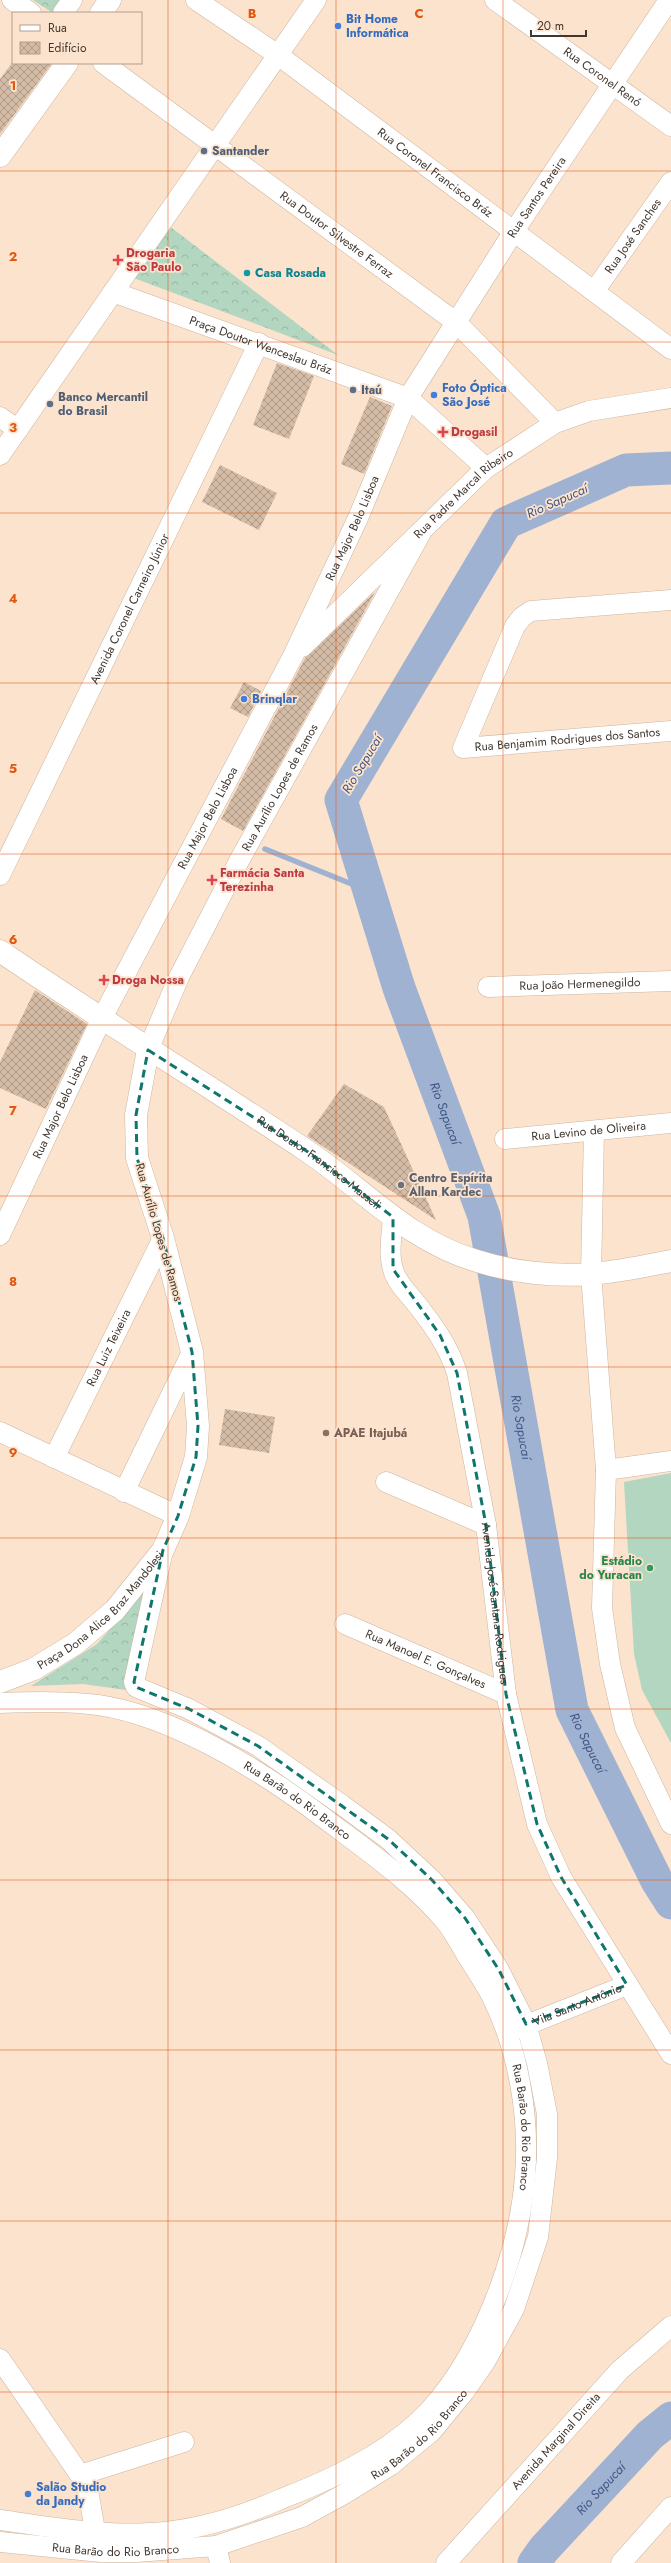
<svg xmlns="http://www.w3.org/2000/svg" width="671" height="2563" font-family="Jost,sans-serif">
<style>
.forest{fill:url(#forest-crowns)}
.pitch{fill:#b2d6c0}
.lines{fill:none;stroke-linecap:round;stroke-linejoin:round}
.stream{stroke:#a0b2d2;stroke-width:5.5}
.river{stroke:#a0b2d2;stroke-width:33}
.building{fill:url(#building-cross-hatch)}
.minor-casing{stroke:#ccb5a0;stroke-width:21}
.major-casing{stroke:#ccb5a0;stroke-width:23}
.minor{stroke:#fff;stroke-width:20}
.major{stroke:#fff;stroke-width:22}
.marked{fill:none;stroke:#0f766e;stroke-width:3;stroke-dasharray:8 5;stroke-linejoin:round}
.grid{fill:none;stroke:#e0570e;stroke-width:1;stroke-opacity:0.55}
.shop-dot{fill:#3f7fe0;stroke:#fce3cd;stroke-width:1.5}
.service-dot{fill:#5c6f8a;stroke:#fce3cd;stroke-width:1.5}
.health-dot{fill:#e0444e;stroke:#fce3cd;stroke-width:1.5}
.culture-dot{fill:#0f9aa8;stroke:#fce3cd;stroke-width:1.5}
.worship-dot{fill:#6b7280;stroke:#fce3cd;stroke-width:1.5}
.education-dot{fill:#8d6e63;stroke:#fce3cd;stroke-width:1.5}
.leisure-dot{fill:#2e9e5b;stroke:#fce3cd;stroke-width:1.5}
.labels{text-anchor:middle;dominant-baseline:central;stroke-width:3.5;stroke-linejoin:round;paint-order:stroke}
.shop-label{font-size:12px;font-weight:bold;fill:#366cbe;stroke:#fce3cd;text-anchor:start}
.street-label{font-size:12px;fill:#41372f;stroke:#fce3cd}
.service-label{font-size:12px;font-weight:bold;fill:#4e5e75;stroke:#fce3cd;text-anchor:start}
.health-label{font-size:12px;font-weight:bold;fill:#be3a42;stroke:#fce3cd;text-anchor:start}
.culture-label{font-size:12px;font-weight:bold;fill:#0d838f;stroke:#fce3cd;text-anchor:start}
.worship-label{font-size:12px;font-weight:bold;fill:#5b616d;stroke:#fce3cd;text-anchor:start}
.education-label{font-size:12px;font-weight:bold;fill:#785e54;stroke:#fce3cd;text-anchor:start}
.leisure-label{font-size:12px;font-weight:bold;fill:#27864d;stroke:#fce3cd;text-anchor:end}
.water-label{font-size:13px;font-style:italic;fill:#3f5785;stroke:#fce3cd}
.grid-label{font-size:13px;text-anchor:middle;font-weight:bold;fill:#e0570e;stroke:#fce3cd;stroke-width:3.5;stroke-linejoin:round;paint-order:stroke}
</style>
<defs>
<pattern id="forest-crowns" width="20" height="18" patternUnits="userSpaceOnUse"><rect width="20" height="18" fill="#b2d6c0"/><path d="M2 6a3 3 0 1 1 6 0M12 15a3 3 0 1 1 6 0" fill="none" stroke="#9ab8a5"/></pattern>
<pattern id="building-cross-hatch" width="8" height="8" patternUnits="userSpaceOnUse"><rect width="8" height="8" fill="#d3bba6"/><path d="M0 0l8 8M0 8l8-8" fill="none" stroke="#ad9988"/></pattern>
</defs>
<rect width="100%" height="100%" fill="#fce3cd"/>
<path class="forest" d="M33,0H62L53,13Z
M168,225L338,355L131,277Z
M146,1588L126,1690L83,1684L31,1686L97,1644Z"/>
<path class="pitch" d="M671,1473V1743L642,1690L634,1654L624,1482Z"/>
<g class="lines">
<path class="stream" d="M265,849L369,891"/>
<g class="river">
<path id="s1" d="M671,468L626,470L506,523L341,800L399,988L484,1216L572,1710L657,1881L671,1903"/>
<path id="s2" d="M534,2563L544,2549L650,2435L671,2418"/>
</g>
</g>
<path class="building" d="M12,63H52L0,134V79Z
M277,363L314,376L289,439L253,425Z
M370,397L392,406L364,474L341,464Z
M220,465L277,493L259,530L202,502Z
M375,592L243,831L221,819L305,658Z
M244,682L261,691L248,717L230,708Z
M35,990L87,1024L46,1109L0,1088V1062Z
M344,1084L384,1107L436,1220L307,1136Z
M225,1409L275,1417L269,1453L219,1445Z"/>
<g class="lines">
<defs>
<g id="minor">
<path d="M12,0L31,13"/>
<path id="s3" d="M196,0L278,55L671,349"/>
<path id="s4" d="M495,0L671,126"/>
<path d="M63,13L72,0"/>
<path id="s5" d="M103,63L457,323L555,423"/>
<path id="s6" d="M595,290L671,182"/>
<path id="s7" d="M113,292L408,398L486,468"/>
<path d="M0,417L18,430"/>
<path d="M0,455L316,0"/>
<path id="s8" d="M671,600L531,611L522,617L515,626L463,748L671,731"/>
<path id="s9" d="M302,647L486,468L555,423L589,411L671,398"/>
<path id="s10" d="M0,875L259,343"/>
<path id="s11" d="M488,987L671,981"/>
<path id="s12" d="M148,1050L179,977L239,861L421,533"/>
<path d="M594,1131L591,1274L606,1470L602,1608L610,1664L625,1728L671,1824"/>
<path id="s13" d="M505,1139L671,1123"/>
<path id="s14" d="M393,1217C392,1234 388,1253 393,1269C396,1282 407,1292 415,1302C433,1325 448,1345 457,1373L486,1525L506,1694L537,1824L561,1877L671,2054"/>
<path id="s15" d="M0,1235L101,1020L293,656L358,518L408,398L514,231L669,0"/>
<path d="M0,1432L178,1516"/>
<path id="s16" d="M54,1458L163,1238"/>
<path d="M606,1470L671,1461"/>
<path d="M386,1482L486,1525"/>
<path d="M124,1492L192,1352"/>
<path id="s17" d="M345,1624L506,1694"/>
<path id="s18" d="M0,1703C32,1702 66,1701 98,1705C173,1716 260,1770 320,1815C363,1848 411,1880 446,1922C454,1932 460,1944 466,1954C474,1967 483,1980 490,1993C518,2047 530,2116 525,2176C519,2257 478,2365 419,2421C380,2457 330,2480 281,2499C240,2517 196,2531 150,2533C100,2536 49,2527 0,2520"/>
<path id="s19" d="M514,2030L627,1985"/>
<path d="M0,2359L80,2475L88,2490L95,2531"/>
<path d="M80,2475L184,2442"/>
<path id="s20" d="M0,2542L101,2552H136L216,2546L302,2517L344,2494L391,2465L432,2431L464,2392L485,2362L514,2309L538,2237L547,2158V2114L537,2063L526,2024L499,1970L465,1918L432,1880L388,1839L342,1805L258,1746L189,1709L136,1687L134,1682L163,1550"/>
<path d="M216,2546L220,2563"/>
<path id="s21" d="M446,2563L620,2370L671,2326"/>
<path d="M621,2563L671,2507"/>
</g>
<g id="major">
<path d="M101,13L110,0"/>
<path d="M0,156L67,63"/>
<path id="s22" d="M0,951C101,1020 205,1083 307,1151C365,1190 408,1241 477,1261C512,1272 554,1277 591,1274C618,1272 645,1266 671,1261"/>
<path id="s23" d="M0,1682L34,1669L75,1644L115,1610L163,1550L178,1516L196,1457L198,1426L192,1352L163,1238L137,1158L136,1115L148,1050"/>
</g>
</defs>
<use href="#minor" class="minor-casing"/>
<use href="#major" class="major-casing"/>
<use href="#minor" class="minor"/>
<use href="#major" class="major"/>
</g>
<path class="marked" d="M148,1050L308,1152L393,1217V1269L440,1335L457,1373L486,1525L506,1694L537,1824L561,1877L627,1985L526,2024L499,1970L465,1918L432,1880L388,1839L258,1746L189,1709L136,1687L134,1682L163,1550L178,1516L196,1457L198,1426L192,1352L163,1238L137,1158L136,1115Z"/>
<path class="grid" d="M168,0V2563M336,0V2563M503,0V2563M0,171H671M0,342H671M0,513H671M0,683H671M0,854H671M0,1025H671M0,1196H671M0,1367H671M0,1538H671M0,1709H671M0,1880H671M0,2050H671M0,2221H671M0,2392H671"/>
<g class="shop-dot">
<circle cx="338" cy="26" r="4"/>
<circle cx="434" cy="395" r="4"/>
<circle cx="244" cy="699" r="4"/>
<circle cx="28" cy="2494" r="4"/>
</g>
<g class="service-dot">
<circle cx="204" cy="151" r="4"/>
<circle cx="353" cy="390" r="4"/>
<circle cx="50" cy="404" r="4"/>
</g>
<g class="health-dot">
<path d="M116 254h4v4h4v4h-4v4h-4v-4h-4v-4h4z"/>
<path d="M441 426h4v4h4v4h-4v4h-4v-4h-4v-4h4z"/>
<path d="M210 874h4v4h4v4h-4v4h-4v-4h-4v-4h4z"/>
<path d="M102 974h4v4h4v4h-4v4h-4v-4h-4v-4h4z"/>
</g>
<circle class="culture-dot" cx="247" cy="273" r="4"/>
<circle class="worship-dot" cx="401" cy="1185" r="4"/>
<circle class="education-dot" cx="326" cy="1433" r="4"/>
<circle class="leisure-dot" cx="650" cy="1568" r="4"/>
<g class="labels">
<g class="shop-label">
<text x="346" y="19">Bit Home<tspan x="346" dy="14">Informática</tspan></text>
<text x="442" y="388">Foto Óptica<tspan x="442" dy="14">São José</tspan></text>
<text x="252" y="699">Brinqlar</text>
<text x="36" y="2487">Salão Studio<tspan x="36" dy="14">da Jandy</tspan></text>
</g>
<g class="street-label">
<text stroke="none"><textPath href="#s4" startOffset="132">Rua Coronel Renó</textPath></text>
<text stroke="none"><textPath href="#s3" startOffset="295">Rua Coronel Francisco Bráz</textPath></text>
<text stroke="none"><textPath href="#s15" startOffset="1170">Rua Santos Pereira</textPath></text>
<text stroke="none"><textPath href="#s5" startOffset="290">Rua Doutor Silvestre Ferraz</textPath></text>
<text stroke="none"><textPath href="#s6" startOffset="66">Rua José Sanches</textPath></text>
<text stroke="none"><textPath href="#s7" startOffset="157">Praça Doutor Wenceslau Bráz</textPath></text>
<text stroke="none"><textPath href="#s9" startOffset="223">Rua Padre Marcal Ribeiro</textPath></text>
<text stroke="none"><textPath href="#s15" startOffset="790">Rua Major Belo Lisboa</textPath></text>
<text stroke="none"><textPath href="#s10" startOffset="296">Avenida Coronel Carneiro Júnior</textPath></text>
<text stroke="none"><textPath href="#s8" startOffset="400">Rua Benjamim Rodrigues dos Santos</textPath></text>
<text stroke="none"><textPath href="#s12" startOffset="294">Rua Aurílio Lopes de Ramos</textPath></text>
<text stroke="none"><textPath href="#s15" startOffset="466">Rua Major Belo Lisboa</textPath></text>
<text stroke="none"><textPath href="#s11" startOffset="92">Rua João Hermenegildo</textPath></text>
<text stroke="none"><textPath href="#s15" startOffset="142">Rua Major Belo Lisboa</textPath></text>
<text stroke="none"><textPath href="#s13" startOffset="84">Rua Levino de Oliveira</textPath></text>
<text stroke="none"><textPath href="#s22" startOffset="383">Rua Doutor Francisco Masseli</textPath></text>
<text transform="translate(159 1232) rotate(74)">Rua Aurílio Lopes de Ramos</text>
<text stroke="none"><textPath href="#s16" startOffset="123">Rua Luiz Teixeira</textPath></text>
<text stroke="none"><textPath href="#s14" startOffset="409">Avenida José Santana Rodrigues</textPath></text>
<text stroke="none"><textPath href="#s23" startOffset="126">Praça Dona Alice Braz Mandolesi</textPath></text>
<text stroke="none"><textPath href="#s17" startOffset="88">Rua Manoel E. Gonçalves</textPath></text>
<text stroke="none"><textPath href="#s18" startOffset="321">Rua Barão do Rio Branco</textPath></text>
<text stroke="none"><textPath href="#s19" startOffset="68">Vila Santo Antônio</textPath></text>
<text stroke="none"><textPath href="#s18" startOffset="737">Rua Barão do Rio Branco</textPath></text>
<text stroke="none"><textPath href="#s20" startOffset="452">Rua Barão do Rio Branco</textPath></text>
<text stroke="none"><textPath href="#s21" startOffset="164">Avenida Marginal Direita</textPath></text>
<text stroke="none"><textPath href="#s20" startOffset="116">Rua Barão do Rio Branco</textPath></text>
</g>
<g class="service-label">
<text x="212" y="151">Santander</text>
<text x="361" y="390">Itaú</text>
<text x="58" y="397">Banco Mercantil<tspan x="58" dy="14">do Brasil</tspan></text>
</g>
<g class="health-label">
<text x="126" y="253">Drogaria<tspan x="126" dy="14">São Paulo</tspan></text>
<text x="451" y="432">Drogasil</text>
<text x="220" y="873">Farmácia Santa<tspan x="220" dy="14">Terezinha</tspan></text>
<text x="112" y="980">Droga Nossa</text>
</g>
<g class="culture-label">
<text x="255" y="273">Casa Rosada</text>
</g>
<g class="worship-label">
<text x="409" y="1178">Centro Espírita<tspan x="409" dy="14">Allan Kardec</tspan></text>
</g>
<g class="education-label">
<text x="334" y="1433">APAE Itajubá</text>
</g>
<g class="leisure-label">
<text x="642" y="1561">Estádio<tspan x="642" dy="14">do Yuracan</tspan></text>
</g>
<g class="water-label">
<text transform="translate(557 501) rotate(-24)">Rio Sapucaí</text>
<text transform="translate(362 764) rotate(-59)">Rio Sapucaí</text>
<text stroke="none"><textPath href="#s1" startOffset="829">Rio Sapucaí</textPath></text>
<text stroke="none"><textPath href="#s1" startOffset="1153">Rio Sapucaí</textPath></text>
<text stroke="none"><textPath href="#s1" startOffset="1477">Rio Sapucaí</textPath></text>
<text stroke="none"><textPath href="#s2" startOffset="100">Rio Sapucaí</textPath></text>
</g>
</g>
<g class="grid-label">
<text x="252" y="18">B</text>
<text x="419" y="18">C</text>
<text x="13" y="90">1</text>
<text x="13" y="261">2</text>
<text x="13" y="432">3</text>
<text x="13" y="603">4</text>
<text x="13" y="773">5</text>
<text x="13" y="944">6</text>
<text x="13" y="1115">7</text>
<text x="13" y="1286">8</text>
<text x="13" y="1457">9</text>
</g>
<rect x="12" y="12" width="130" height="52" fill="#fce3cd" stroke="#b19e8e"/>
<rect x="20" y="25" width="20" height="6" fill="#ffffff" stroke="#b19e8e"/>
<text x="48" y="32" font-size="12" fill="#41372f">Rua</text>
<rect x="20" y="42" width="20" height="12" fill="url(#building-cross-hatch)" stroke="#b19e8e"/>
<text x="48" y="52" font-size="12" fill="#41372f">Edifício</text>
<path d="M531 30v6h55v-6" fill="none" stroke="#41372f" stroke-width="2"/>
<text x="537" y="30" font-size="12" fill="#41372f" stroke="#fce3cd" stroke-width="3" paint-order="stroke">20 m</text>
</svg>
